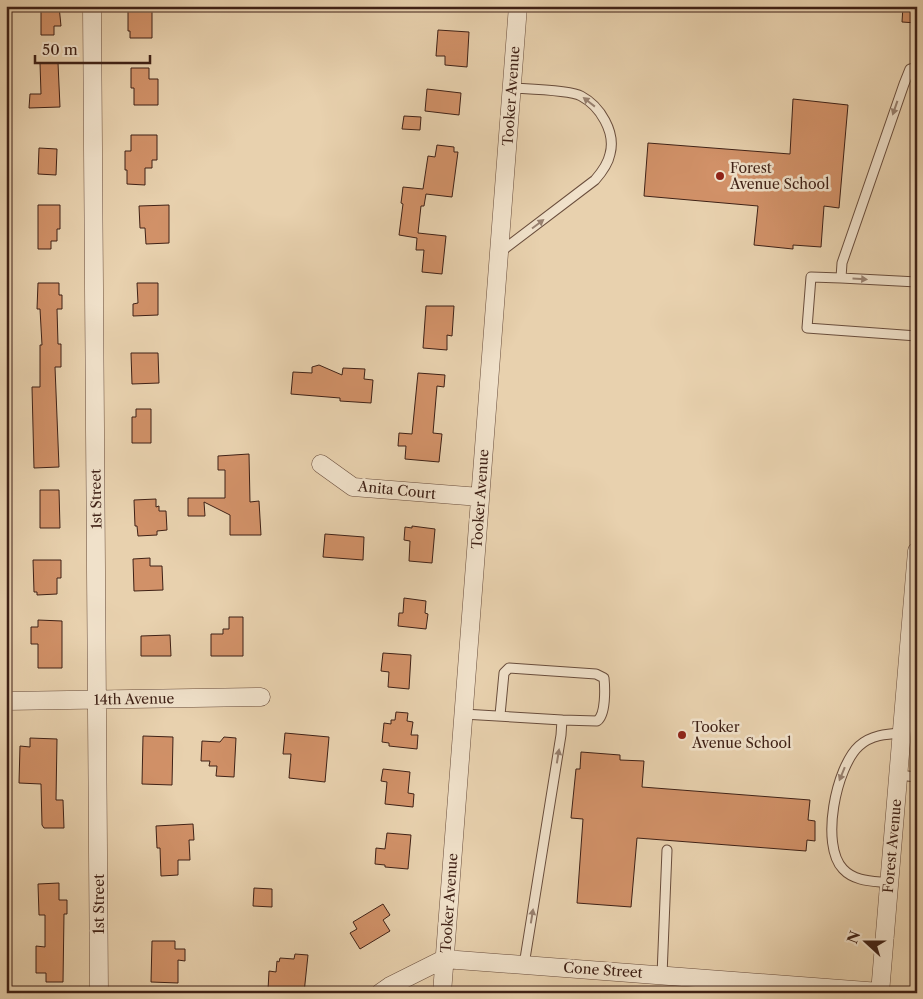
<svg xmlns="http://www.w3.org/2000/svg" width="923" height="999" font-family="'Libre Caslon Text',serif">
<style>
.building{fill:#d19168;stroke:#3f2116}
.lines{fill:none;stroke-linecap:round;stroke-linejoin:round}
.lane-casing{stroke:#694d3c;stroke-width:11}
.street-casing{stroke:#694d3c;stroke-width:19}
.lane{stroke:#f0e1ca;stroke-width:9}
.street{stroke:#f0e1ca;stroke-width:18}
.oneway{fill:#988170}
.poi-dot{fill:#8f2418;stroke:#f0e1ca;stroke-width:2}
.labels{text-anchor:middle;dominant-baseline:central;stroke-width:5;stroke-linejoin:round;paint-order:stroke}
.street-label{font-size:14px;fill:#3f2116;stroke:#f0e1ca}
.poi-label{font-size:14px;fill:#3f2116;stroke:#f0e1ca;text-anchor:start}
</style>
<rect width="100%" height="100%" fill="#e8d1ae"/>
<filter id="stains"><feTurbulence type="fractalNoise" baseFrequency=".004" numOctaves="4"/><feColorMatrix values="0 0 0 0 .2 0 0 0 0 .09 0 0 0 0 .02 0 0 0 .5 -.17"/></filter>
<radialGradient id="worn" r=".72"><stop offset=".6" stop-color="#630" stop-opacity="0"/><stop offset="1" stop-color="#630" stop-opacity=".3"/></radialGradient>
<path class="building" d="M41,6H59L61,26H54V35H41Z
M130,6H152V38H130V31H128V11H129Z
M903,6H917V23L902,22Z
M438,30L469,32L467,67L445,65V56H436Z
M40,63H58L60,107L29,108L30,94H41Z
M131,68H149V79H158V105H134V88H131Z
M427,89L461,93L459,115L425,111Z
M793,99L848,105L839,208L824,206L821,247L793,245V249L754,245L758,206L644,196L648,143L790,154Z
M404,116L421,117L420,130L402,129Z
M131,135H157V160H152V168H145V185L127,184V170H125V151H131Z
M437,145L454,147V152H458L452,197L426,194L424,206H421L418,233L446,236L442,274L422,272L424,250H416L417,238L399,235L403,204L401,203L403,187L423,189L428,156L435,157Z
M39,148L57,149L56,175L38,174Z
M38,205H60V229H57V241H51V249H38Z
M169,205V243L146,244L145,228H140L139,206Z
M38,283H59V295H62V309H57L58,344H61V367H55L59,467L34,468L32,387H40V345H42L40,309H37Z
M137,283H158V315L133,316V304L138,303Z
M426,306H454L452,336L447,335V350L423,348Z
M131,353H158L159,383L132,384Z
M319,365L342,375L343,368L365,369L364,379L373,380L371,403L340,401V398L291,394L293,372L312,373V367Z
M418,373L445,375L444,387L437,386L433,433L442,434L439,462L405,459L406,446H398L399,433L412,434Z
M136,409H151V443H132V417H136Z
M249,454L250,502L259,501L261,535H230V515L204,502L205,516H188V498H225V470H218V456Z
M40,490H59L60,528H40Z
M156,499V507L159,506V511H166L167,530L157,531V535L138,536L137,526H135L134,500Z
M412,526L435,529L432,563L409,561L410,541L404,540L405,527L412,528Z
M325,534L364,537L363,560L323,557Z
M150,558V566H162L163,590L134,591L133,559Z
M33,560H61V578H57V594L37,595V592H34Z
M404,598L426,601L425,613L428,614L426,629L398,626L399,613H403Z
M229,617H243V656H211V634H223V629H229Z
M38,620L62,621V668H38V644H31V627H38Z
M170,635L171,656H141V636Z
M383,653L411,655L409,689L388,687L389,672L381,671Z
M396,712L408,713L407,721L413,722L411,735H418L417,749L389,746V743L382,742L384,723L391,724V720H395Z
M285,733L329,737L325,782L289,778L291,754H283Z
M143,736L173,737L172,785L142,784Z
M224,737L236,738L234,777L216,776L217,766H209L210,761H201L202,741L220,742Z
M30,738L57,739L56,800H63L64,828H44L42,825L41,784L19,783L20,746L30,747Z
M581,752L620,755V760L644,761L642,787L810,800L808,820L815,821V841L807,840L806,851L637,838L631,907L577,903L583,819L571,818L576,769H580Z
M383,769L410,772L408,793L414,794L413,807L385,804L387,782L381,781Z
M193,824L194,840H189L190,860H178V875L161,876L160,848H157L156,826Z
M387,833L411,835L408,869L385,867V865L375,864L376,848L385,849Z
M59,883V900H67V914H64L63,982H46V973H36V946L45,947V915H39L38,884Z
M254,888L272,889V907L253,906Z
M383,904L390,915L383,920L390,931L360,949L350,933L357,929L353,922Z
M152,941H175V949H185V961L178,960V983L151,982Z
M295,954L308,955L304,993L268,990L269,971L276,972L277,961L279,962L280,958L294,959Z"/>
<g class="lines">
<defs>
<path id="lane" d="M917,67L910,69L904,84L842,263L841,278L917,282
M499,253L595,180C602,172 608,164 610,154C616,132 600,106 581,96C570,90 526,89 512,88
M841,278L811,277L807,328L917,336
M463,714L562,720L561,735L524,965
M500,715L504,673L509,668L596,674L604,678C605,688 606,715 597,721L562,720
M898,775L917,777
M889,883C874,881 855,882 843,869C820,845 836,767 859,746C871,735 886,734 902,733
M662,975L667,850"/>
<path id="street" d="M92,6L99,993
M321,464L353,487L480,497
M6,701L261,697
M380,993L390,986L444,959L880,992
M442,993L518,6
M880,993L917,551"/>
</defs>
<use href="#lane" class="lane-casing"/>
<use href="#street" class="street-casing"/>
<use href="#lane" class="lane"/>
<use href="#street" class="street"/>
</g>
<defs><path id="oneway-solid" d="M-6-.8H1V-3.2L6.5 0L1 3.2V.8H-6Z" transform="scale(1.25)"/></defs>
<g class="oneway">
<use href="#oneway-solid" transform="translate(589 102) rotate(-142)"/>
<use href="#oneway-solid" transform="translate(895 108) rotate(109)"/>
<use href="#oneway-solid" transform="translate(538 224) rotate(-37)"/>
<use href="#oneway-solid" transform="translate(860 279) rotate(3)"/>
<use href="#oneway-solid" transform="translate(558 756) rotate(-81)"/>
<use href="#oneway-solid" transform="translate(842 774) rotate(112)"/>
<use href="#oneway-solid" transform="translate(532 916) rotate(-81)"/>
</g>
<g class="poi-dot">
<circle cx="720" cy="176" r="5"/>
<circle cx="682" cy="735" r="5"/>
</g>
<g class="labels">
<g class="street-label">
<text transform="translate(511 96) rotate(-86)">Tooker Avenue</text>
<text transform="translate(397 490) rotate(6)">Anita Court</text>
<text transform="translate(96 499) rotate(-91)">1st Street</text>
<text transform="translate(480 499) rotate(-86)">Tooker Avenue</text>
<text transform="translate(134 699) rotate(-1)">14th Avenue</text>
<text transform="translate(892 846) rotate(-85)">Forest Avenue</text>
<text transform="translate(449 903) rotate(-86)">Tooker Avenue</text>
<text transform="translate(99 904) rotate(-90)">1st Street</text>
<text transform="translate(603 970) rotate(4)">Cone Street</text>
</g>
<g class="poi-label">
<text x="730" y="168">Forest<tspan x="730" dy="16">Avenue School</tspan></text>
<text x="692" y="727">Tooker<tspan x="692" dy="16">Avenue School</tspan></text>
</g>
</g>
<rect width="923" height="999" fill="none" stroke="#e8d1ae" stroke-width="25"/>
<rect x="8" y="8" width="908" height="984" fill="none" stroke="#3f2116" stroke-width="2.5"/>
<rect x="12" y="12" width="898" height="974" fill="none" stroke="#3f2116"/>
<g transform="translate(866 942) rotate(291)" stroke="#f0e1ca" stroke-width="4" paint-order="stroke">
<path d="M0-4L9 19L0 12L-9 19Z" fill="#3f2116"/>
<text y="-8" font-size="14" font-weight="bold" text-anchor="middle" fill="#3f2116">N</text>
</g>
<path d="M35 55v8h115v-8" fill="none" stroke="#3f2116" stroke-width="2.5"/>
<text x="42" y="55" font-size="15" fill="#3f2116" stroke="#f0e1ca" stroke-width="4" paint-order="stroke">50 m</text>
<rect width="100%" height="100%" filter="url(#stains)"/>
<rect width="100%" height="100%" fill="url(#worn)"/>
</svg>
